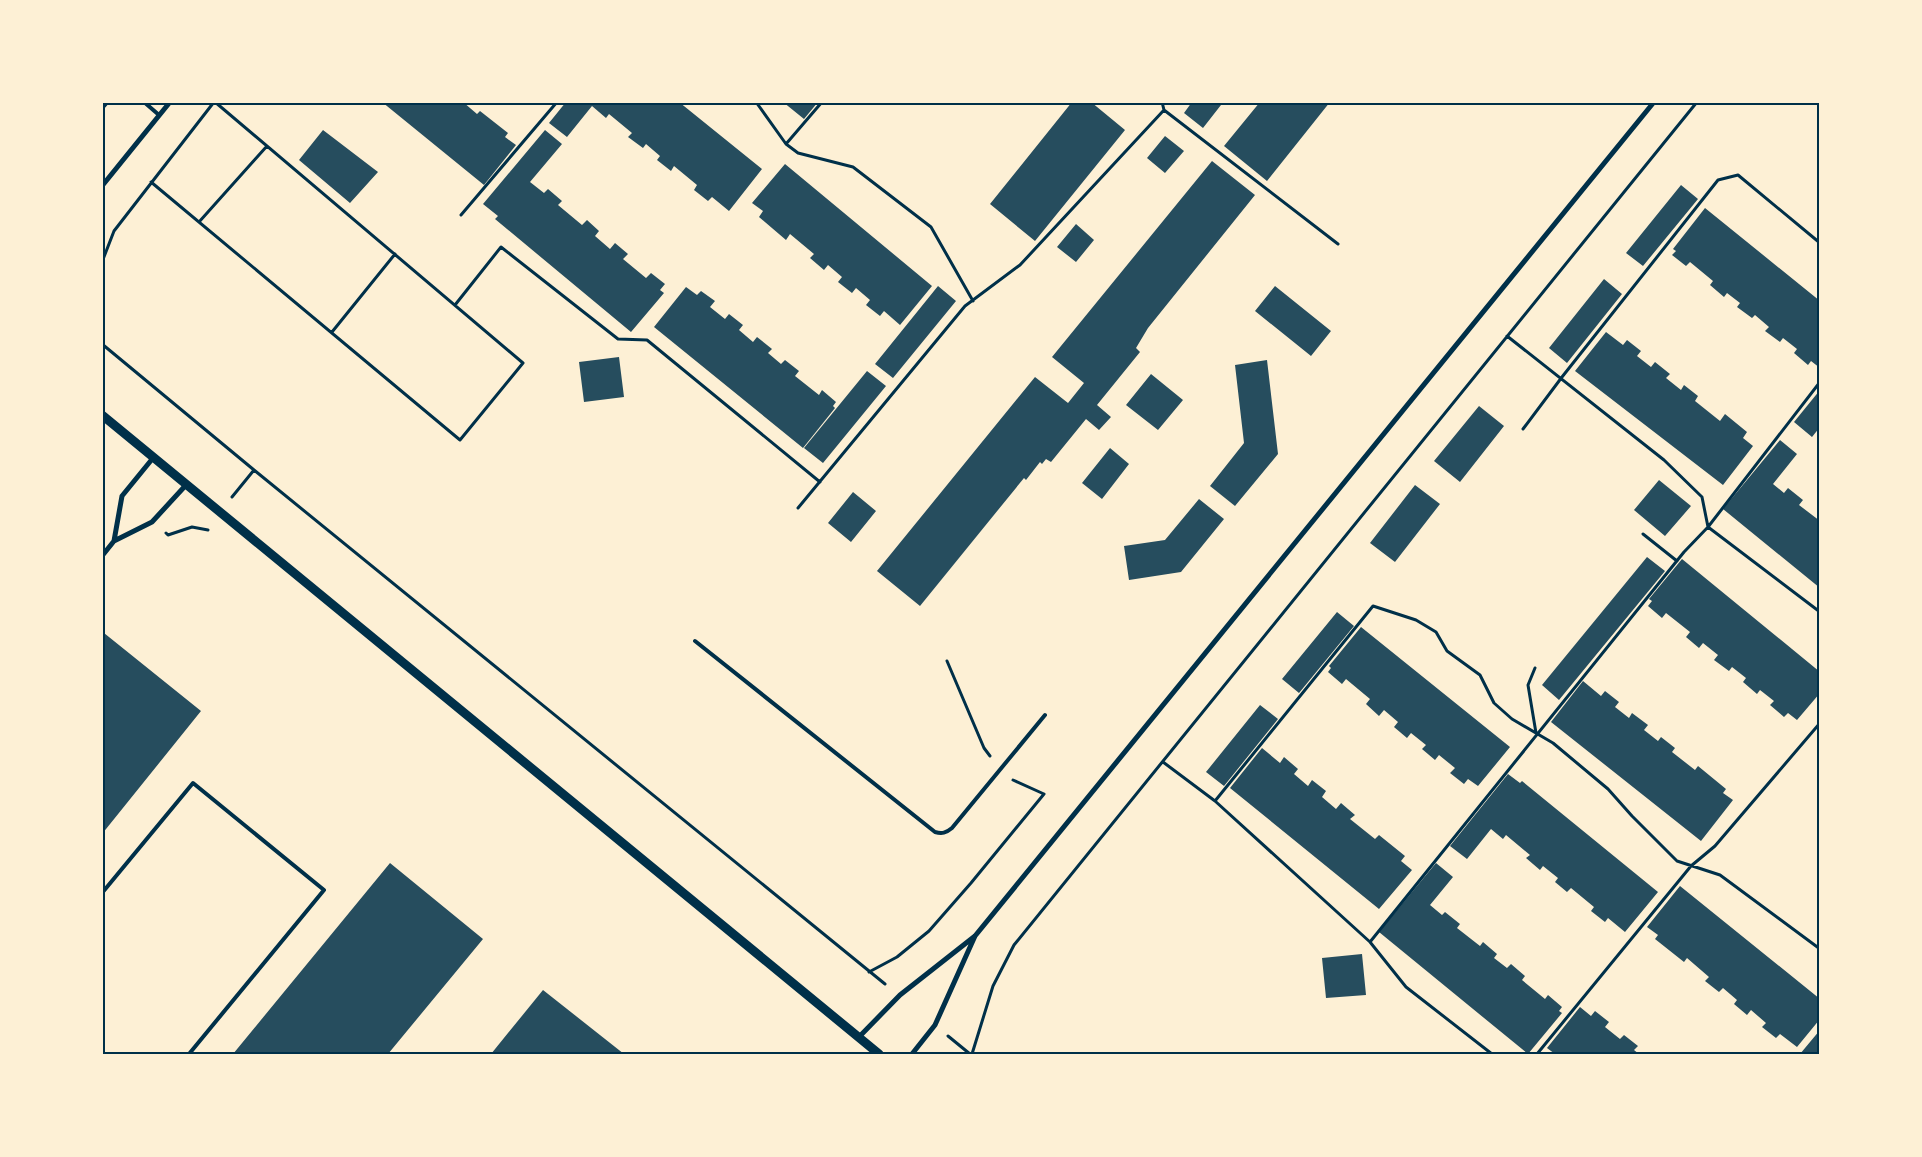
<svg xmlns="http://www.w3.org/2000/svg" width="1922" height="1157" font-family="'IBM Plex Sans',sans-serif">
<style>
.building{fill:#264d5e}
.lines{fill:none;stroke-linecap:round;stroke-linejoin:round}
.path{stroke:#003049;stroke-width:3}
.service{stroke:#003049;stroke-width:4}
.minor{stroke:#003049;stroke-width:5}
.tertiary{stroke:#003049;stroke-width:9}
.neatline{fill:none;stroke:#003049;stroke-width:2}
</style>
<rect width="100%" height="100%" fill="#fdf0d5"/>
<path class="building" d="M382,102H463L477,114L480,111L508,133L505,137L516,145L484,185Z
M566,102H679L762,169L729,211L712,197L708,201L694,190L697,185L674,166L671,171L657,160L660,156L646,144L643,148L628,137L632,133L609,114L606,118L592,106L567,137L549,123Z
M783,102H818L804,119Z
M1072,102H1091L1125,130L1035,241L990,204Z
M1192,102H1218L1221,105L1203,128L1184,113Z
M1260,102H1330L1267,181L1224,146Z
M323,130L378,172L350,203L299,160Z
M545,130L562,144L530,182L544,193L548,189L562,201L558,205L582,225L587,220L599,231L595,236L610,249L615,243L628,254L623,259L646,278L651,273L665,284L660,290L664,293L631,332L495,219L498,216L483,204Z
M1165,136L1184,151L1165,173L1147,158Z
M1212,161L1255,195L1148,328L1136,348L1140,352L1097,405L1111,417L1099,430L1086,419L1051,462L1046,459L1042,464L1040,462L1026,480L1024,478L920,606L877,571L1035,377L1068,403L1084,383L1052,357Z
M785,164L932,286L900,325L884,311L880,316L866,305L870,300L856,288L852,293L838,282L842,277L828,265L824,270L810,258L814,254L790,234L786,240L759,217L763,211L752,203Z
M1681,185L1698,199L1643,266L1626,253Z
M1705,208L1820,301V368L1811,361L1808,365L1794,353L1797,349L1783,338L1780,342L1765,331L1769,327L1755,315L1752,318L1737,307L1740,303L1727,293L1724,297L1710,285L1713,281L1690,262L1686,266L1672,255L1676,251L1673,249Z
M1076,224L1094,240L1076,262L1057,247Z
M1604,279L1622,294L1567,363L1549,348Z
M938,286L956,301L893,378L875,364Z
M1275,286L1331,331L1311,356L1255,311Z
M686,287L697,295L701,291L715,301L710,307L725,319L729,314L743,325L739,330L753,342L757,337L772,349L768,353L781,364L785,360L799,371L795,376L819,395L822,390L836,402L833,406L835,408L803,448L654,327Z
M1606,332L1623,345L1627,340L1641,351L1637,356L1651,367L1655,362L1670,374L1666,378L1681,390L1684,385L1698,396L1695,401L1720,421L1725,414L1747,432L1743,438L1753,446L1723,485L1575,371Z
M619,357L624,397L584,402L579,362Z
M1267,360L1278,454L1235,506L1210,486L1244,443L1235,365Z
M867,371L886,386L823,463L804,448Z
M1151,374L1183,400L1158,430L1126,405Z
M1820,390V427L1812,437L1794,422Z
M1479,406L1504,426L1460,482L1434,461Z
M1780,440L1797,454L1773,484L1784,493L1788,488L1803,500L1799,505L1820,521V588L1723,509Z
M1110,448L1129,464L1102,499L1082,483Z
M1659,480L1691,506L1665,536L1634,510Z
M1415,485L1440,504L1395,562L1370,543Z
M853,492L876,511L851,542L828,523Z
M1199,499L1224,519L1181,572L1129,580L1124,546L1165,540Z
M1647,557L1665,571L1559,700L1542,685Z
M1682,559L1820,672V693L1797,720L1788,713L1784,717L1770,705L1774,701L1760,690L1757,694L1743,682L1746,678L1732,667L1729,671L1714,660L1718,655L1703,643L1699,648L1686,637L1690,632L1666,613L1662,618L1648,606L1652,601L1649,599Z
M1337,612L1354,626L1299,693L1282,679Z
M1361,627L1510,747L1478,786L1468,779L1464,784L1450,773L1455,768L1439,755L1435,760L1422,749L1426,745L1411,733L1407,738L1394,727L1398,722L1384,710L1379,716L1366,704L1370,699L1346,679L1342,684L1328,672L1331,668L1329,666Z
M104,633L201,711L102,834V636Z
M1583,681L1601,696L1605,691L1619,702L1615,707L1629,718L1632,713L1648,725L1644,730L1658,741L1661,737L1675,748L1672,752L1695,770L1698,766L1726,789L1723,793L1733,800L1701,841L1551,722Z
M1260,705L1278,719L1224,786L1206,772Z
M1262,748L1280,763L1284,757L1298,769L1294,774L1308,786L1312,780L1326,791L1322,797L1336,809L1341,803L1355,815L1350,819L1375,839L1379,835L1405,856L1401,861L1412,870L1379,909L1230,788Z
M1508,774L1520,783L1522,781L1658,892L1625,932L1608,918L1605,922L1591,911L1594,907L1571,888L1567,892L1555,882L1558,878L1543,866L1540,870L1526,858L1530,855L1506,835L1503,839L1491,829L1467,859L1450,846Z
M390,863L483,939L388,1054H233Z
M1436,863L1453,877L1430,905L1442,915L1445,912L1460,924L1457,928L1480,946L1483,942L1497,954L1494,958L1507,968L1511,964L1525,976L1522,980L1545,999L1548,995L1562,1007L1559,1011L1562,1013L1528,1054L1379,932Z
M1680,886L1820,999V1019L1797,1047L1780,1034L1776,1038L1762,1027L1766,1023L1751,1010L1747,1015L1734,1004L1737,1000L1723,988L1719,992L1705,981L1709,977L1687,958L1684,962L1655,939L1658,935L1647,927Z
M1362,954L1366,995L1326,998L1322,958Z
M543,990L624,1054H491Z
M1580,1007L1591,1016L1595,1011L1609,1022L1605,1027L1620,1039L1624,1035L1638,1046L1634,1050L1639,1054H1555L1547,1048Z
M1820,1030V1054H1800Z"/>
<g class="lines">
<path class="path" d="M756,102L786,144L798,153L853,167L931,227L973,301
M1162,102L1164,110L1338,244
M102,109L108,102
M786,144L822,102
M151,182L460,440L523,363L215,102
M461,215L557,102
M199,222L267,146
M102,262L114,231L214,102
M455,305L501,247L618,339L647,340L820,482
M332,332L395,254
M1507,336L1664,460L1702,497L1708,527L1820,612
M102,344L254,470L885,984
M1523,429L1562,377L1718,180L1738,175L1820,243
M232,497L254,470
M798,508L965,306L1020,265L1164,110
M166,533L168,535L192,527L208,530
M1643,534L1677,561
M947,661L984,748L990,756
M1535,668L1528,685L1536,733
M1163,762L1215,801L1370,942L1406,987L1492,1054
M1215,801L1373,606L1416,620L1436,632L1447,651L1480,675L1494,703L1512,719L1553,743L1608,789L1632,816L1677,861L1720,875L1820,949
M1370,942L1684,552L1708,527L1820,382
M869,972L897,957L929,931L971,883L1044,794L1013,780
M948,1036L970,1054
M972,1054L993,986L1014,945L1697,102
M1537,1054L1691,866L1715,846L1820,723"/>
<path class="service" d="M144,102L159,115
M695,641L935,832C942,834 946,833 952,828L1045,715
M102,893L193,783L324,890L189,1054"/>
<path class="minor" d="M102,186L170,102
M114,541L122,496L153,458
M102,556L114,541L152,522L186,485
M858,1038L900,995L975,936L1654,102
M912,1054L935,1025L975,936"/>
<path class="tertiary" d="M102,415L879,1054"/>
</g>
<rect width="1922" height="1157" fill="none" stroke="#fdf0d5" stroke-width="208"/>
<rect x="104" y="104" width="1714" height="949" class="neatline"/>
</svg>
